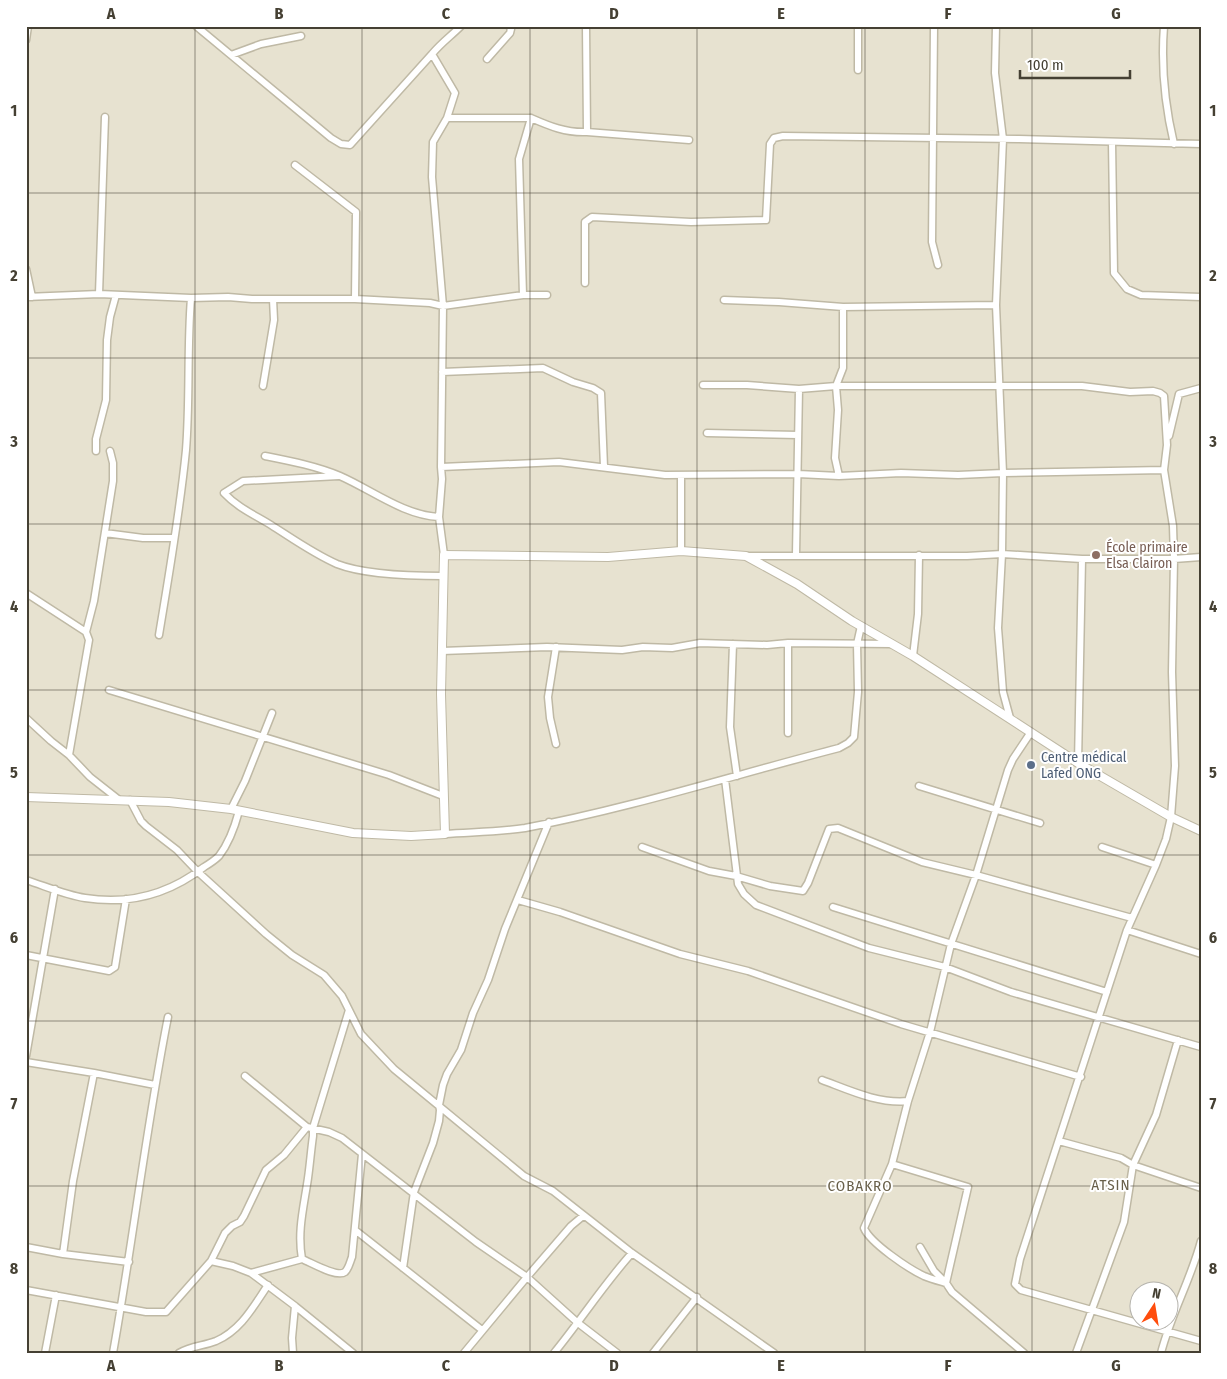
<svg xmlns="http://www.w3.org/2000/svg" width="1227" height="1379" font-family="'Fira Sans Condensed',sans-serif">
<style>
.residential{fill:#e7e2d0;fill-rule:evenodd}
.lines{fill:none;stroke-linecap:round;stroke-linejoin:round}
.minor-casing{stroke:#bfb9a5;stroke-width:9}
.tertiary-casing{stroke:#bfb9a5;stroke-width:10}
.minor{stroke:#fff;stroke-width:6}
.tertiary{stroke:#fff;stroke-width:8}
.grid{fill:none;stroke:#454033;stroke-width:1;stroke-opacity:0.55}
.education-dot{fill:#8d6e63;stroke:#fff;stroke-width:2}
.service-dot{fill:#5c6f8a;stroke:#fff;stroke-width:2}
.labels{text-anchor:middle;dominant-baseline:central;stroke-width:4;stroke-linejoin:round;paint-order:stroke}
.education-label{font-size:14px;fill:#785e54;stroke:#fff;text-anchor:start}
.service-label{font-size:14px;fill:#4e5e75;stroke:#fff;text-anchor:start}
.neighbourhood-label{font-size:15px;letter-spacing:1px;fill:#685f49;stroke:#fff}
.neatline{fill:none;stroke:#454033;stroke-width:2}
.grid-label{font-size:16px;text-anchor:middle;font-weight:bold;fill:#454033}
</style>
<rect width="100%" height="100%" fill="#f3f0e3"/>
<path class="residential" d="M26,26H1201V1353H26ZM1140,1292H1170V1322H1140Z"/>
<g class="lines">
<defs>
<path id="minor" d="M196,26L331,138L341,144L350,145L432,54
M586,26L587,132
M858,26V70
M934,26L932,242L938,265
M996,26L995,73L1003,139L996,305L1003,473L1002,554L998,628L1003,692L1010,718
M1164,26C1161,65 1165,106 1174,144
M26,40L28,26
M231,55L261,44L301,36
M487,59L510,33L511,29L509,26
M447,118H531L519,159L523,295
M531,118C549,126 566,133 587,132L689,140
M1112,142L1114,273L1127,289L1141,295L1201,297
M295,165L356,212L355,299
M26,269L32,297
M585,283V222L592,217L691,222L766,220L770,144L774,138L783,136L1019,139L1201,144
M99,294L105,117
M26,297L99,294L191,298L228,297L252,299H355L430,303L443,306L523,295H547
M724,300L779,302L843,307L996,305
M442,372L543,368L573,382L593,388L601,393L604,467
M703,385H747L799,389L836,386H1082L1130,392L1153,391L1160,393L1164,396L1167,445L1164,470L1173,526L1174,559L1172,672L1175,766L1171,817L1166,839L1156,865L1127,930L1020,1259L1015,1284L1021,1290L1201,1341
M263,386L274,320L273,299
M707,433L798,435
M1169,436L1179,394L1201,388
M96,451V439L106,400L107,340L110,317L116,295
M265,456C290,461 316,466 340,476C372,490 403,515 439,517
M441,467L559,462L665,475L798,474L839,476L901,473L958,475L1003,473L1164,470
M339,476L243,481L224,493C238,508 255,515 271,525C293,539 314,554 337,564C365,575 413,576 443,576
M839,476L835,458L838,410L836,386L843,368V307
M105,533L143,538H174
M681,551V475
M444,555L439,517L442,479L441,467L443,306L432,177L433,142L447,118L455,93L432,54C441,43 451,36 461,26
M796,555L799,389
M746,556H967L1002,554L1082,559H1174L1201,557
M26,593L86,632L89,640L69,755
M86,632L94,601L113,481V463L110,451
M159,635C169,574 180,512 186,450C190,400 187,349 191,298
M733,644L730,727L737,776
M442,651L547,647L622,650L643,647L672,648L700,643L767,645L788,643L892,644
M913,656L918,614L919,555
M109,690L389,775L443,796
M26,718L51,741L69,755L90,777L118,799
M788,733V643
M556,744L550,718L548,697L556,647
M1078,763L1082,559
M725,779L738,884L744,894L756,905L869,948L945,967L1011,992L1201,1047
M919,786L1040,823
M130,800L141,821L146,826L177,850L198,872L266,934L292,955L324,975L342,996L361,1034L394,1069L524,1176L553,1191L632,1253L774,1353
M231,809L245,781L272,713
M445,834C471,832 499,832 525,828C631,808 734,775 839,748L848,743L854,737L858,692L857,644L861,626
M642,847L709,871L736,876L770,886L803,891L808,883L829,829L838,828L922,862L976,875L1132,918
M1102,847L1156,865
M26,880C45,886 65,895 85,898C129,905 169,894 204,867C209,864 215,860 219,856C229,843 235,826 239,811
M518,900L560,912L680,954L748,971L901,1024L1081,1077
M833,907L1107,992
M1127,930L1201,954
M26,955L109,971L115,967L126,899
M26,1056L55,889
M26,1062L94,1073L155,1085
M245,1076L307,1127L329,1132L342,1138L476,1242L527,1277L578,1323L617,1353
M822,1080C849,1090 878,1104 908,1101
M1059,1141L1121,1158L1133,1165L1201,1188
M892,1164L968,1187L946,1283
M355,1230L482,1330
M26,1247L63,1254L129,1262
M920,1247L934,1271L946,1283L952,1292L1024,1353
M63,1254L73,1181L94,1073
M302,1259C312,1263 337,1278 345,1272C349,1268 350,1262 352,1257L362,1154
M211,1261L233,1266L251,1273
M403,1268L414,1192L433,1143L439,1121L440,1110L439,1105L443,1085L447,1074L461,1050L473,1013L488,980L505,929L549,822
M946,1283C939,1281 931,1279 924,1276C909,1269 870,1243 864,1228L892,1164L908,1101L930,1032L951,944L976,875L1008,770L1013,759L1031,732
M26,1290L146,1312H166L211,1261L225,1233L232,1226L240,1222L244,1216L266,1170L284,1155L307,1127
M295,1306L353,1353
M45,1353L56,1295
M113,1353C133,1241 146,1128 168,1017
M179,1353C191,1346 203,1346 216,1341C241,1330 253,1307 268,1285
M293,1353L292,1338L295,1306L251,1273L302,1259C297,1231 304,1206 308,1178C310,1164 311,1150 313,1136V1128L349,1010
M464,1353L527,1277L571,1226L583,1216
M554,1353C581,1320 604,1284 632,1253
M653,1353L697,1297
M1076,1353L1124,1222L1133,1165L1156,1115L1178,1040
M1161,1353C1171,1314 1191,1279 1201,1241"/>
<path id="tertiary" d="M26,797L169,802L231,809L353,833L411,836L445,834L441,694L444,555L608,557L681,551L746,556L797,584L852,621L913,656L1078,763L1171,817L1201,831"/>
</defs>
<use href="#minor" class="minor-casing"/>
<use href="#tertiary" class="tertiary-casing"/>
<use href="#minor" class="minor"/>
<use href="#tertiary" class="tertiary"/>
</g>
<path class="grid" d="M195,26V1353M362,26V1353M530,26V1353M697,26V1353M865,26V1353M1032,26V1353M26,193H1201M26,358H1201M26,524H1201M26,690H1201M26,855H1201M26,1021H1201M26,1186H1201"/>
<circle class="education-dot" cx="1096" cy="555" r="5"/>
<circle class="service-dot" cx="1031" cy="765" r="5"/>
<g class="labels">
<g class="education-label">
<text x="1106" y="547">École primaire<tspan x="1106" dy="16">Elsa Clairon</tspan></text>
</g>
<g class="service-label">
<text x="1041" y="757">Centre médical<tspan x="1041" dy="16">Lafed ONG</tspan></text>
</g>
<g class="neighbourhood-label">
<text x="1111" y="1185">ATSIN</text>
<text x="860" y="1186">COBAKRO</text>
</g>
</g>
<rect width="1227" height="1379" fill="none" stroke="#ffffff" stroke-width="55"/>
<g transform="translate(1154 1306) rotate(12)"><circle r="24" fill="#ffffff" stroke="#b5b3ad"/>
<path d="M0-4L9 19L0 12L-9 19Z" fill="#ff4d0d"/>
<text y="-8" font-size="14" font-weight="bold" text-anchor="middle" fill="#454033">N</text>
</g>
<path d="M1020 70v8h110v-8" fill="none" stroke="#454033" stroke-width="2.5"/>
<text x="1027" y="70" font-size="15" fill="#454033" stroke="#ffffff" stroke-width="4" paint-order="stroke">100 m</text>
<rect x="28" y="28" width="1172" height="1324" class="neatline"/>
<g class="grid-label">
<text x="111" y="19">A</text>
<text x="279" y="19">B</text>
<text x="446" y="19">C</text>
<text x="614" y="19">D</text>
<text x="781" y="19">E</text>
<text x="948" y="19">F</text>
<text x="1116" y="19">G</text>
<text x="14" y="116">1</text>
<text x="1213" y="116">1</text>
<text x="14" y="281">2</text>
<text x="1213" y="281">2</text>
<text x="14" y="447">3</text>
<text x="1213" y="447">3</text>
<text x="14" y="612">4</text>
<text x="1213" y="612">4</text>
<text x="14" y="778">5</text>
<text x="1213" y="778">5</text>
<text x="14" y="943">6</text>
<text x="1213" y="943">6</text>
<text x="14" y="1109">7</text>
<text x="1213" y="1109">7</text>
<text x="14" y="1274">8</text>
<text x="1213" y="1274">8</text>
<text x="111" y="1371">A</text>
<text x="279" y="1371">B</text>
<text x="446" y="1371">C</text>
<text x="614" y="1371">D</text>
<text x="781" y="1371">E</text>
<text x="948" y="1371">F</text>
<text x="1116" y="1371">G</text>
</g>
</svg>
